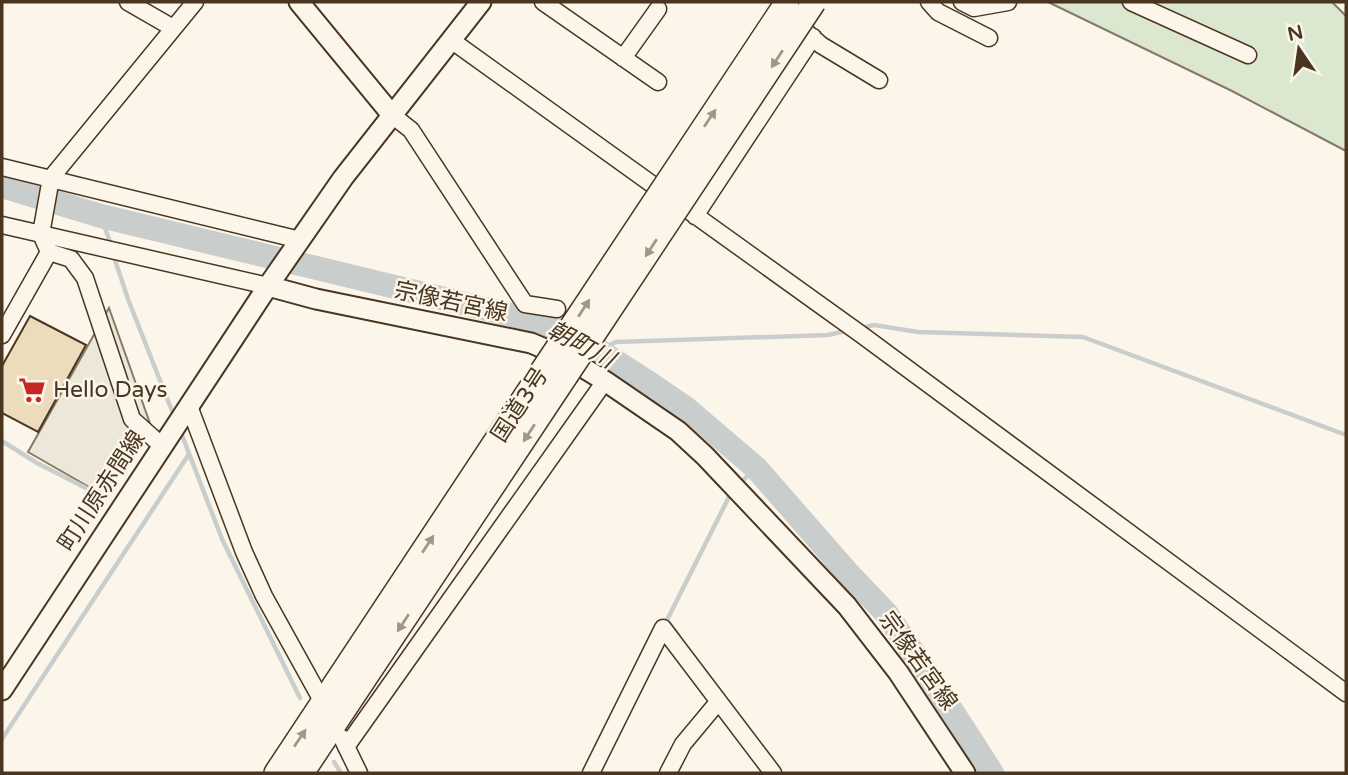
<svg xmlns="http://www.w3.org/2000/svg" width="1348" height="775" font-family="'Varela Round','Noto Sans JP',sans-serif">
<style>
.green{fill:#dce7d0;stroke:#887966;stroke-width:2}
.parking{fill:#ede7d9;stroke:#887966;stroke-width:2}
.lines{fill:none;stroke-linecap:round;stroke-linejoin:round}
.stream{stroke:#c9cecd;stroke-width:4.5}
.river{stroke:#c9cecd;stroke-width:24}
.building{fill:#ecdcbc;stroke:#4a3520;stroke-width:2}
.minor-casing{stroke:#4a3520;stroke-width:19}
.major-casing{stroke:#4a3520;stroke-width:23}
.highway-casing{stroke:#4a3520;stroke-width:26}
.minor{stroke:#fbf6e9;stroke-width:16}
.major{stroke:#fbf6e9;stroke-width:19}
.highway{stroke:#fbf6e9;stroke-width:23}
.highway-bridge-casing{stroke:#4a3520;stroke-width:26;stroke-linecap:butt}
.highway-bridge{stroke:#fbf6e9;stroke-width:23}
.oneway{fill:#a29684}
.labels{text-anchor:middle;dominant-baseline:central;stroke-width:5;stroke-linejoin:round;paint-order:stroke}
.street-label{font-size:23px;fill:#4a3520;stroke:#fbf6e9}
.poi-label{font-size:23px;fill:#4a3520;stroke:#fbf6e9;text-anchor:start}
.water-label{font-size:24px;font-style:italic;fill:#4a3520;stroke:#fbf6e9}
</style>
<rect width="100%" height="100%" fill="#fbf6e9"/>
<path class="green" d="M1048,2H1332L1346,16V151L1232,91Z"/>
<path class="parking" d="M109,308L152,429L103,495L28,452Z"/>
<g class="lines">
<path class="stream" d="M101,216L111,245
M113,254L128,299L174,416
M862,328L874,325L918,332L1083,337L1346,435
M598,350L616,342L828,335L850,330
M180,430L222,539L300,698
M2,441L37,463L88,489
M738,485L756,468
M678,635L667,620L732,491
M2,739L189,454
M334,762L341,773"/>
<path class="river" d="M2,186L101,216L536,321L598,350L646,381L687,409L756,468L846,571L886,613L934,683L992,773"/>
</g>
<path class="building" d="M30,316L86,345L38,432L2,413V366Z"/>
<g class="lines">
<defs>
<path id="minor" d="M128,2L173,28
M543,2L658,82
M929,2L938,12L989,38
M962,2L974,8L1008,2
M1131,2L1248,55
M805,31L821,45L879,80
M451,40L862,335L1346,693
M623,58L658,9
M392,115L411,130L525,304L557,309
M2,167L300,240
M51,178L195,2
M695,216L813,37
M2,225L268,286
M49,252L71,259L85,278L132,419L161,445
M2,335L49,252L41,234L51,178
M189,406L244,552L264,596L326,708
M342,738L359,773
M346,747L605,381
M591,773L663,628L773,773
M668,773L683,744L718,702"/>
<path id="major" d="M299,2L392,115
M268,286L316,299L531,343L569,359L605,381L678,431L705,456L847,606L898,672L965,773
M2,690L268,286L343,178L481,2"/>
<path id="highway" d="M276,773L546,365
M302,773L566,376"/>
</defs>
<use href="#minor" class="minor-casing"/>
<use href="#major" class="major-casing"/>
<use href="#highway" class="highway-casing"/>
<use href="#minor" class="minor"/>
<use href="#major" class="major"/>
<use href="#highway" class="highway"/>
<defs>
<path id="highway-bridge" d="M546,365L787,2
M566,376L814,2"/>
</defs>
<use href="#highway-bridge" class="highway-bridge-casing"/>
<use href="#highway-bridge" class="highway-bridge"/>
</g>
<defs><path id="oneway-solid" d="M-6-.8H1V-3.2L6.5 0L1 3.2V.8H-6Z" transform="scale(1.75)"/></defs>
<g class="oneway">
<use href="#oneway-solid" transform="translate(777 59) rotate(123)"/>
<use href="#oneway-solid" transform="translate(710 118) rotate(-56)"/>
<use href="#oneway-solid" transform="translate(651 248) rotate(123)"/>
<use href="#oneway-solid" transform="translate(584 308) rotate(-57)"/>
<use href="#oneway-solid" transform="translate(529 433) rotate(123)"/>
<use href="#oneway-solid" transform="translate(428 544) rotate(-57)"/>
<use href="#oneway-solid" transform="translate(403 623) rotate(123)"/>
<use href="#oneway-solid" transform="translate(300 738) rotate(-56)"/>
</g>
<defs>
<symbol id="supermarket-bare" viewBox="-9 -9 18 18"><path d="M-6-5.5h2.5l.6 2H6L4.5 2H-2.5L-4.4-4H-6ZM-1.5 3.2a1.3 1.3 0 1 0 .1 0ZM3 3.2a1.3 1.3 0 1 0 .1 0Z" fill="#c62828" stroke="#fbf6e9" stroke-width="2.5" paint-order="stroke"/></symbol>
</defs>
<g fill-rule="evenodd">
<use href="#supermarket-bare" x="13" y="371" width="38" height="38"/>
</g>
<g class="labels">
<g class="street-label">
<text transform="translate(451 302) rotate(12)">宗像若宮線</text>
<text transform="translate(520 405) rotate(-57)">国道3号</text>
<text transform="translate(102 491) rotate(-57)">町川原赤間線</text>
<text transform="translate(918 661) rotate(54)">宗像若宮線</text>
</g>
<g class="poi-label">
<text x="53" y="390">Hello Days</text>
</g>
<g class="water-label">
<text transform="translate(581 345) rotate(28)">朝町川</text>
</g>
</g>
<rect width="1348" height="775" fill="none" stroke="#4a3520" stroke-width="7"/>
<g transform="translate(1299 49) rotate(347)" stroke="#fbf6e9" stroke-width="5" paint-order="stroke">
<path d="M0-5L12 26L0 18L-12 26Z" fill="#4a3520"/>
<text y="-10" font-size="19" font-weight="bold" text-anchor="middle" fill="#4a3520">N</text>
</g>
</svg>
